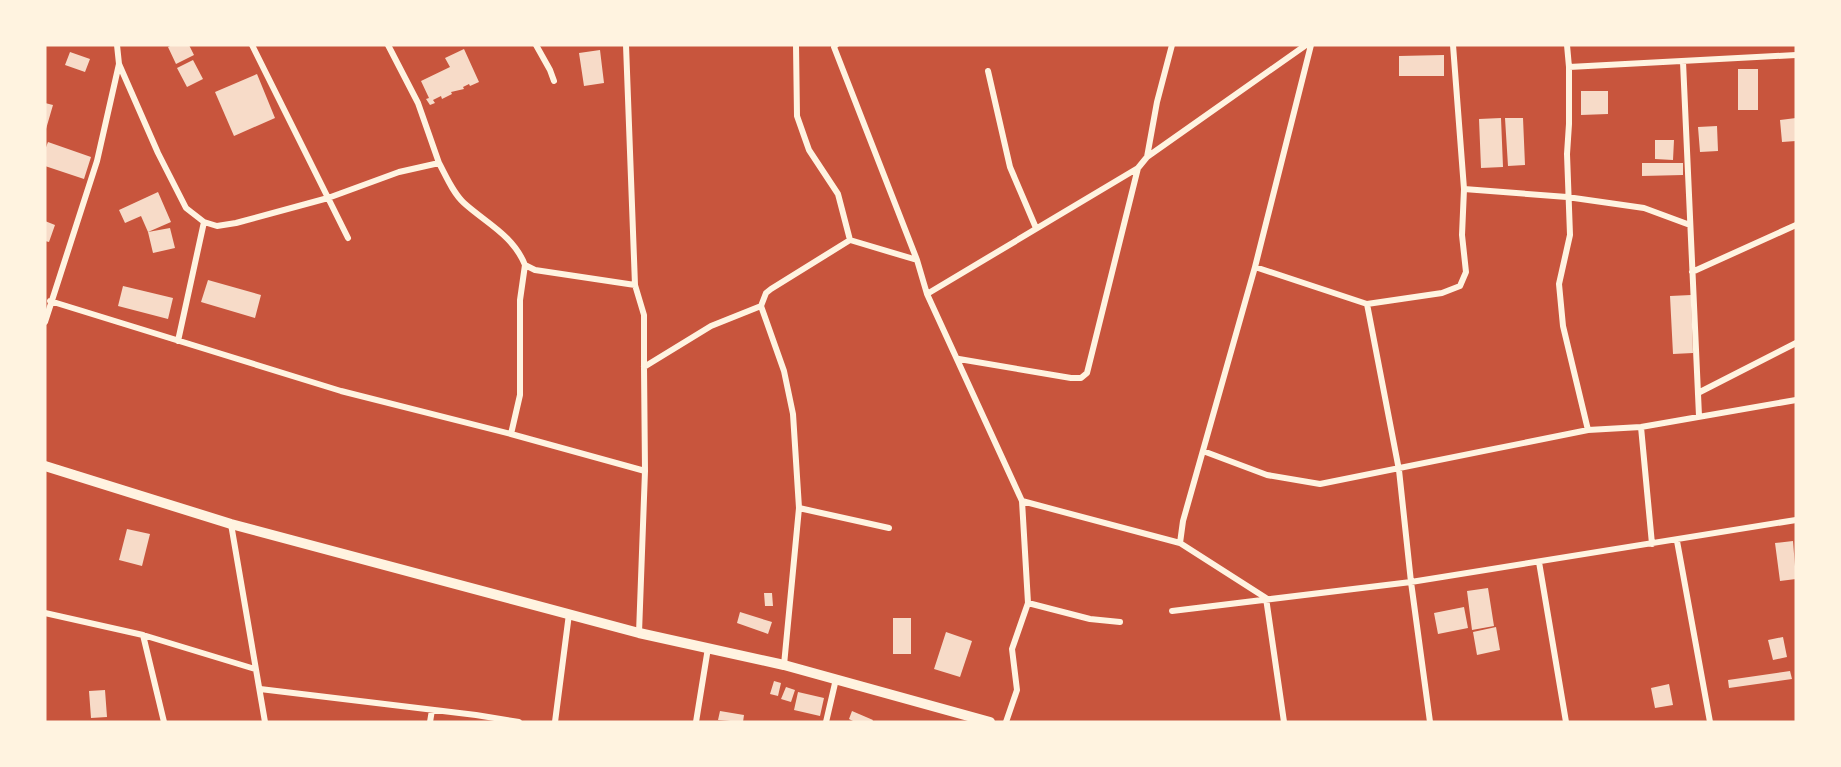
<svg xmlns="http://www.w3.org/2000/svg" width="1841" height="767" font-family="Figtree,sans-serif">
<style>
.building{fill:#f7dbc8}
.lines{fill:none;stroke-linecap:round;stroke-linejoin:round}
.minor{stroke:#fff3e0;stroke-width:6}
.secondary{stroke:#fff3e0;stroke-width:10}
</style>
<rect width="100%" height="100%" fill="#c8553d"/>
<path class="building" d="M172,45H189L194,55L176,64L168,47Z
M464,49L479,82L470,86L469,84L463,87L464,89L451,92L452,94L442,99L441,96L433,100L435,103L430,105L426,99L429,98L421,81L450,67L445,58Z
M600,50L604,83L584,86L579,53Z
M70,52L90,59L85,72L65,65Z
M1444,55V76H1399V56Z
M193,60L203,79L187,87L177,68Z
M1738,69H1758V110H1738Z
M257,74L275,118L234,136L215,92Z
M1581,91H1608V114L1581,115Z
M45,103L53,105L46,129H45Z
M1501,118L1503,167L1481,168L1479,119Z
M1505,118H1523L1525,165L1508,166Z
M1796,118V141L1782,142L1780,120Z
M1717,126L1718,151L1700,152L1698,127Z
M1655,140H1674L1673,160L1655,159Z
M48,142L91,157L84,179L45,166V150Z
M1642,163H1683V175L1642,176Z
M158,192L171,222L148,232L141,216L125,223L119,210Z
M45,221L55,225L49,242L45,241Z
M170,228L175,248L153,253L148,232Z
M208,280L261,295L255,318L201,302Z
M123,286L173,298L168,319L118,306Z
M1691,295L1693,353L1673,354L1670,296Z
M127,529L150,534L142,566L119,560Z
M1793,541L1796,579L1780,581L1775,543Z
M1488,588L1494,626L1472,630L1467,591Z
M764,593H772L773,606H765Z
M1464,607L1468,628L1438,634L1434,613Z
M740,612L772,622L768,634L737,623Z
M893,618H911V654H893Z
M1496,627L1500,650L1477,655L1473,632Z
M946,632L972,641L960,677L934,669Z
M1783,637L1787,657L1773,660L1768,640Z
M1790,671L1792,679L1729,688L1728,680Z
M774,681L781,683L778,696L770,694Z
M1669,684L1673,705L1655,708L1651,688Z
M786,687L795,690L791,702L781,699Z
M105,690L107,717L91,718L89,691Z
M798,692L824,698L820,716L794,710Z
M720,711L744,715L743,722L718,720Z
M852,711L873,720L872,722H855L849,719Z"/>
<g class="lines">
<path class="minor" d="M252,45L348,238
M388,45L418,103L439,163
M536,45L550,70L554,81
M626,45L635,285L644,315V367L645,471L639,633
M796,45L797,116L809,150L838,194L850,240
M836,45L834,47L917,260
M1567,45L1569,67V124L1567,154L1570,235L1559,284L1563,326L1588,430
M1683,62L1699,416
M119,64L158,153L186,208L204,222L217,226L236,223L328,198L399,172L439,163C446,176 453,193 464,203C486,223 513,235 525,265L535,270L635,285
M1569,67L1796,55
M988,71L1010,167L1036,228
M1147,157L1157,102L1172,45
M1464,189L1567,197L1644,208L1690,225
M1255,267L1367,304L1442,293L1460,286L1466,272L1462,235L1464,189L1453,45
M1692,272L1796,225
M927,294L1022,501L1028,603L1012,649L1017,690L1006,722
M50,301L341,391L511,434L645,471
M1367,304L1399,470L1411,582L1430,722
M761,306L784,371L793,414L799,508L784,665
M45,322L97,161L119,64L117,45
M178,341L204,222
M959,359L1071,378H1081L1087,373L1138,168
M644,367L711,326L761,306L766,293L771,289L850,240L917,260L927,294L1138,168L1147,157L1306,45
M1698,393L1796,343
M1641,427L1652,544
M511,434L520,395V300L525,265
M1203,451L1267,475L1320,484L1588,430L1641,427L1796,400
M1022,501L1180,543L1183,521L1255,267L1311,45
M799,508L889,528
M231,524L265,722
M1677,541L1710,722
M1180,543L1266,598L1284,722
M1539,562L1566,722
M1028,603L1090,619L1120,622
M1172,611L1411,582L1796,520
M45,613L143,635L255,669
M143,635L164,722
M260,689L476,715L519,722
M430,722L432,710
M555,722L569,614
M696,722L708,648
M826,722L836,679"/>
<path class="secondary" d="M45,466L231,524L639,633L784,665L990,722"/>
</g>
<rect width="1841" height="767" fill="none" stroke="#fff3e0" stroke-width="93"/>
</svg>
